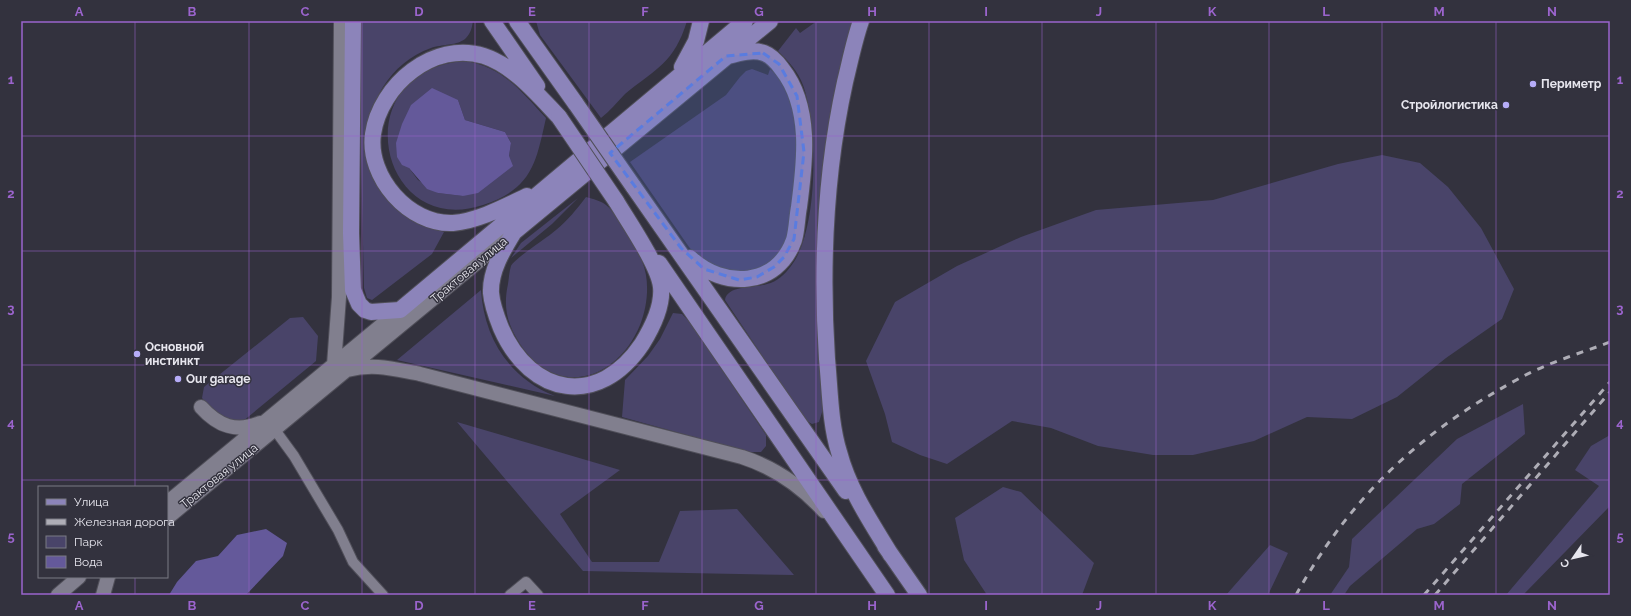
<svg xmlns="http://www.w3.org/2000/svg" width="1631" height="616" font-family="Raleway,sans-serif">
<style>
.green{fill:#494469;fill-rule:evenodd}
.water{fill:#64599a}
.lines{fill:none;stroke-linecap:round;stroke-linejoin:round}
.street-casing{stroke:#504f59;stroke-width:12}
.secondary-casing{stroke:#504f59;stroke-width:16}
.primary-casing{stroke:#504f59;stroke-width:18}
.street{stroke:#817f8e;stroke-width:10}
.secondary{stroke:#817f8e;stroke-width:14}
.primary{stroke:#8c84ba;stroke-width:16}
.rail{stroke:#aeadb6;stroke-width:3;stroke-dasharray:7 7;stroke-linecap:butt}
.primary-bridge-casing{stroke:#504f59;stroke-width:18;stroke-linecap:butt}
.primary-bridge{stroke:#8c84ba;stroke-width:16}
.marked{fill:#5a7cdf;fill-opacity:0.2;stroke:#5a7cdf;stroke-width:3;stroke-dasharray:8 5;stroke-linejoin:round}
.grid{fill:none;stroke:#9b64cd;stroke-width:1;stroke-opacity:0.55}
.poi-dot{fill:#b6acf8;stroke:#33323e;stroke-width:1.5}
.labels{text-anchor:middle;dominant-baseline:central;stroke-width:3;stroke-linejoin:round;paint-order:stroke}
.poi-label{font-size:12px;font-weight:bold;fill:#e7e6ee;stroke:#33323e;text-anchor:start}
.street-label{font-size:12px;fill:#e7e6ee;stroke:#33323e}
.neatline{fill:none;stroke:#9b64cd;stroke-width:1.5}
.grid-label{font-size:13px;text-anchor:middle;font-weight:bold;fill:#9b64cd}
</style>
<rect width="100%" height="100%" fill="#33323e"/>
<path class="green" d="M358,21H473C472,27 471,33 466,38C458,46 441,44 431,48C386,64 363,111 367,156L438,230L444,232L432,254L372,300L367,298L364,288Z
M536,21H687C674,63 657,68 625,94C617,102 610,111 601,118L540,35Z
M817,21H854L842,71L823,409L819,422L812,424L805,420L725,300C727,285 755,288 767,284C777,282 785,274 791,266C819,230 818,127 803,85C798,71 788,61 778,51L796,28L800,33Z
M465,61C503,67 521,91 546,118C536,163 532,189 483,205C378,240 343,69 465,61ZM458,100L465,120L505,132L511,143L509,156L463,196L438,193L418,180L409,168Z
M752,69L768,75L770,69L779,77L788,97L793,113L796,142L793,204L786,245L771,263L752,271H721L696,255L689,247L630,162L726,95L740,77L746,71Z
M1382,155L1420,163L1448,187L1481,228L1514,289L1502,319L1446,358L1397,397L1352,419L1307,417L1254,441L1193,455H1153L1098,446L1051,428L1012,421L947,464L920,455L892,442L885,414L866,361L895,302L957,266L1021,237L1096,210L1213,200L1338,164Z
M586,197C593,199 601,201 606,205C614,210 637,250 642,261C650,280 648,305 640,325C617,381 556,399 520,344C507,324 503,307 508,284C509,278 509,272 511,266C515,258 547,238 556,230C567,221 577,209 586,197Z
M578,198L552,224L511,258L521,243Z
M481,290C484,338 509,378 555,396L397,360Z
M673,313L682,314L689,321L766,435V446L761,452H748L622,417L625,380L648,356L660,339Z
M303,317L318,336L316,361L242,422L218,418L202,398L204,387L290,318Z
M1523,404L1525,434L1462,484L1460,504L1434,524L1417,529L1350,586L1344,595H1330L1349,567L1352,539L1457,439Z
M457,422L620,470L560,514L592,562H659L680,511L737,509L794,575L583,571Z
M1610,435V506L1523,595H1506L1599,486L1575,470L1591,446Z
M1003,487L1021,492L1094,563L1082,595H987L964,560L955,518Z
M1270,545L1288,553L1268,595H1226Z"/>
<path class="water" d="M432,88L458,100L465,120L505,132L511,143L509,156L513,166L478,193L463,196L438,193L427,189L409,168L402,165L397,157L396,143L402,124L411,105Z
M266,529L287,543L283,556L246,595H169L177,582L196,561L218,556L237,535Z"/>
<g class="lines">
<defs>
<path id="street" d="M275,430L294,456L338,530L353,562L383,595
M510,595L526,582L538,595"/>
<path id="secondary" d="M334,365L339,297L341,21
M347,370C374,363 393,369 420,374L742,457C773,467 802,487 824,511
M201,407C218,426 236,433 260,423
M167,503L400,310
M167,518L509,236
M58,595L79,577
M103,595L108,577"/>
<path id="primary" d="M353,21L351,233L353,290L359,304L365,310L371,312L400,310L745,21
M492,21L537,86
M517,21L576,104
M861,21C854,41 850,62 845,82C825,173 821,267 827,359C830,390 830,423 839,452C849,490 871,522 891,555
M682,67L696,41L701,21
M633,186L846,491
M527,196C504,207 478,221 453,223C409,225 367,177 373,134C380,85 434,40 484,56C514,66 537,94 559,117
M616,201C628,221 659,266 661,287C663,307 652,328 642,344C599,408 531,397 501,328C497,318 492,305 491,293C490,271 503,250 514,232L770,21
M690,258C723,289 777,288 794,240C797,230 797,217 799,207C805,162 812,107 782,69C777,62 772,56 764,53C753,49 739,53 728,56
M659,263L887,595
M885,546L919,595"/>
</defs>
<use href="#street" class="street-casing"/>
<use href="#secondary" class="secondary-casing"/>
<use href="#primary" class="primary-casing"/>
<use href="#street" class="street"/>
<use href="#secondary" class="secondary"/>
<use href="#primary" class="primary"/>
<path class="rail" d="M1296,595C1351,496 1420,432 1520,378C1547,363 1581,353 1610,342
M1424,595L1610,382
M1435,595L1610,392"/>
<defs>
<path id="primary-bridge" d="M576,104L633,186
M559,117L616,201"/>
</defs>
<use href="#primary-bridge" class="primary-bridge-casing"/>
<use href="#primary-bridge" class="primary-bridge"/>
</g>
<path class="marked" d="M763,53L779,64L797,96L804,152L794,239L784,257L774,267L757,277L739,280L704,269L681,248L610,153L726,56Z"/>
<path class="grid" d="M135,21V487M249,21V595M362,21V595M475,21V595M589,21V595M702,21V595M816,21V595M929,21V595M1042,21V595M1156,21V595M1269,21V595M1382,21V595M1496,21V595M21,136H1610M21,251H1610M21,365H1610M21,480H1610M135,577V595"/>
<g class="poi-dot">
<circle cx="1533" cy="84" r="4"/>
<circle cx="1506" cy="105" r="4"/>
<circle cx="137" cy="354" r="4"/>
<circle cx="178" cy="379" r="4"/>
</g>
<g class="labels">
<g class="poi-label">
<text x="1541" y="84">Периметр</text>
<text x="1498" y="105" text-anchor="end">Стройлогистика</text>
<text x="145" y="347">Основной<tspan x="145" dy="14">инстинкт</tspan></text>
<text x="186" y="379">Our garage</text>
</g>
<g class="street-label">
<text transform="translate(469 270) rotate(-40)">Трактовая улица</text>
<text transform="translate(219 476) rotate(-39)">Трактовая улица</text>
</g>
</g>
<rect width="1631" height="616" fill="none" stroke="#33323e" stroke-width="44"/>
<rect x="38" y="486" width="130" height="92" fill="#33323e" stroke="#7b7a84"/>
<rect x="46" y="499" width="20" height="6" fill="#8c84ba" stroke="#7b7a84"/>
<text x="74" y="506" font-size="12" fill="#e7e6ee">Улица</text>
<rect x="46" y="519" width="20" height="6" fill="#aeadb6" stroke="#7b7a84"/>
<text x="74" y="526" font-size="12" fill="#e7e6ee">Железная дорога</text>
<rect x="46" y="536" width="20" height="12" fill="#494469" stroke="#7b7a84"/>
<text x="74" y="546" font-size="12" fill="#e7e6ee">Парк</text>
<rect x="46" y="556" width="20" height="12" fill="#64599a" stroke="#7b7a84"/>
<text x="74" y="566" font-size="12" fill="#e7e6ee">Вода</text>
<g transform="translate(1573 558) rotate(236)" stroke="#33323e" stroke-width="3" paint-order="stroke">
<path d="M0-3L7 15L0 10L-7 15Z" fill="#e7e6ee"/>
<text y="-6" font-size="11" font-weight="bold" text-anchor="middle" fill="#e7e6ee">С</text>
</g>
<rect x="22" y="22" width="1587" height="572" class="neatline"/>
<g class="grid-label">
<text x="79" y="16">A</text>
<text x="192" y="16">B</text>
<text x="305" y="16">C</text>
<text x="419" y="16">D</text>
<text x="532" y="16">E</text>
<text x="645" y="16">F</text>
<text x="759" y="16">G</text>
<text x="872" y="16">H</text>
<text x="986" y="16">I</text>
<text x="1099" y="16">J</text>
<text x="1212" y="16">K</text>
<text x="1326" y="16">L</text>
<text x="1439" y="16">M</text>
<text x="1552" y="16">N</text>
<text x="11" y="84">1</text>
<text x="1620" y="84">1</text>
<text x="11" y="198">2</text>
<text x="1620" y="198">2</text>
<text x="11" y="313">3</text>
<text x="1620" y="313">3</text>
<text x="11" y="427">4</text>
<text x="1620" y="427">4</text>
<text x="11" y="541">5</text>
<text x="1620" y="541">5</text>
<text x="79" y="610">A</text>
<text x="192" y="610">B</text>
<text x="305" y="610">C</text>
<text x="419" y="610">D</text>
<text x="532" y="610">E</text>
<text x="645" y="610">F</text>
<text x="759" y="610">G</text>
<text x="872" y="610">H</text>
<text x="986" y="610">I</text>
<text x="1099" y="610">J</text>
<text x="1212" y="610">K</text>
<text x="1326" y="610">L</text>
<text x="1439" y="610">M</text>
<text x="1552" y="610">N</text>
</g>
</svg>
